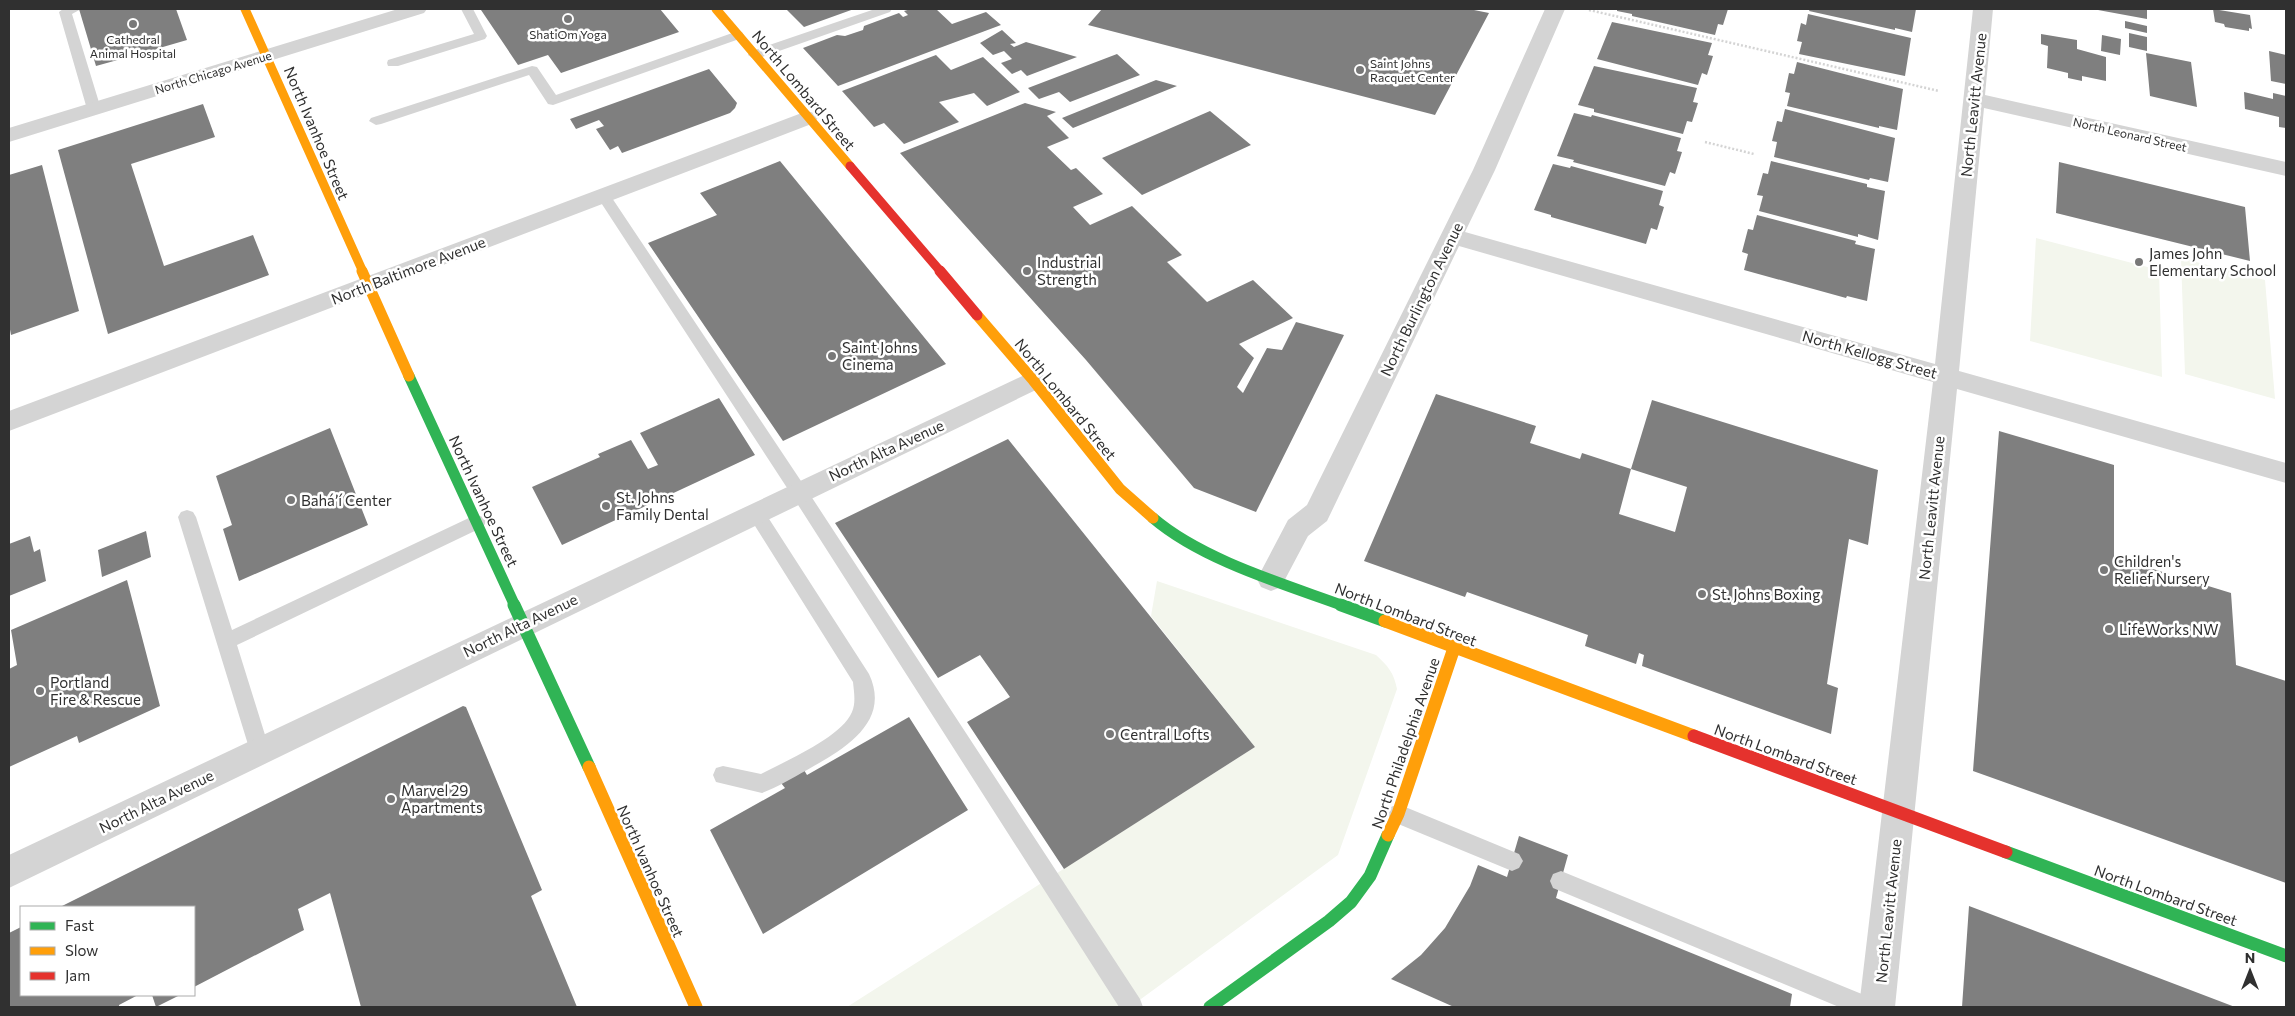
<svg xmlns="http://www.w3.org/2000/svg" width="2295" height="1016" font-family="Commissioner,sans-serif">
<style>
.green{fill:#f3f6ed}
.building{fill:#7f7f7f}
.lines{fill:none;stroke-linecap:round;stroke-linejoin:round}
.path{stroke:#d4d4d4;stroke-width:2.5;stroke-dasharray:2 2;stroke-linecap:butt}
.lane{fill:#d4d4d4;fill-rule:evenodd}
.street{fill:#d4d4d4;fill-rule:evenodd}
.fast-far1{stroke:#30b455;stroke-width:11}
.fast{stroke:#30b455;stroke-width:13}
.slow-far2{stroke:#ff9f0a;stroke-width:9}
.slow-far1{stroke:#ff9f0a;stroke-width:11}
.slow{stroke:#ff9f0a;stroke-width:13}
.jam-far2{stroke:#e5322d;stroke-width:9}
.jam-far1{stroke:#e5322d;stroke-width:11}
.jam{stroke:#e5322d;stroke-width:13}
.poi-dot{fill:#787878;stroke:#fff;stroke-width:2}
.labels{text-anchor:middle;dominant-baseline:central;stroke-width:5;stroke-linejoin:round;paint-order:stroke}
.far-poi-label{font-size:12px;fill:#303030;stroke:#fff}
.far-street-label{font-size:12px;fill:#303030;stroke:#fff}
.street-label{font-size:15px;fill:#303030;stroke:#fff}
.poi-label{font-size:15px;fill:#303030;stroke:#fff;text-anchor:start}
</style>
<rect width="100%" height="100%" fill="#fff"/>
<path class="green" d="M2036,238L2159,270L2162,377L2030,341Z
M2181,258L2265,280L2275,399L2185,374Z
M1157,581L1376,655C1388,666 1394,673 1397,689L1338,855L1130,1007H847L1255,747L1151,616Z"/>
<path class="building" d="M79,9H176L187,40L156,49L157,52L133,59L132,56L96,66Z
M485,9H660L679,32L561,73L548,55L518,65L481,10Z
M786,9H854L804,27Z
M911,9H936L952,24L986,12L1001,25L838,86L803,48L837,35L845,36L863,30L864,26L899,13L903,17L908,15L904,11Z
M1102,9H1469L1489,13L1435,115L1088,25Z
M1617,9H1728L1723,25L1718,24L1715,35L1632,16V14L1617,11Z
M1810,9H1916L1912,32L1895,28V30L1809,11Z
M2147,9V19L2098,10V9Z
M2213,9L2250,15L2252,29L2249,28V31L2225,27L2224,24L2215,22Z
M1808,14L1911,38L1905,76L1799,54L1802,42L1797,41L1801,23L1806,25Z
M2125,21L2147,26V33L2125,28Z
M1612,22L1712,43L1708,55L1713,56L1707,75L1702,73L1698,85L1597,59Z
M1002,30L1016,43L1010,44L1014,47L1026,42L1077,57L1027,76L1021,70L1012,74L1001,63L1012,59L1004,51L993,55L980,43Z
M2129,33L2147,37V51L2129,47Z
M2041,34L2077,40V49L2106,57V81L2082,76V81L2068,78V73L2047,68L2048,46L2041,44Z
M2102,35L2121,39L2120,55L2101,51Z
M2269,51L2286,55V84L2271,81Z
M2146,53L2191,62L2197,107L2150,96Z
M1117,54L1140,75L1070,102L1059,92L1039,99L1028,88Z
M936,55L951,70L983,57L1020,92L987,106L974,93L939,102L959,122L904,144L884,123L874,127L842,91Z
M1797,62L1903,89L1897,130L1879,126V128L1787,106L1790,93L1785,92L1789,73L1794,74Z
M1594,66L1697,88L1693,102L1698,103L1692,122L1687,121L1683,134L1594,112V109L1578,105Z
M709,69L737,103L735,108L730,113L622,153L618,146L610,150L596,129L604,126L599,120L576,129L570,119Z
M1156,80L1177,86L1073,128L1062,118Z
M2244,92L2273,99V93L2286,96V128L2279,127V117L2245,109Z
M1025,103L1056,112L1047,116L1069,138L1047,147L1071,170L1076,168L1103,194L1073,207L1090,225L1132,206L1182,255L1167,262L1207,302L1253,280L1293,318L1239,344L1254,358L1237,387L1243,393L1267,348L1282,350L1296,322L1344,335L1256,512L1194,488L1086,360L900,153Z
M203,104L215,137L131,164L164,266L253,235L269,275L108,334L58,150Z
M1785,109L1895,138L1888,182L1870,178L1869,180L1774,157L1777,142L1772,141L1777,121L1782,122Z
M1210,111L1251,145L1142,195L1102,158Z
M1574,113L1591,117L1592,115L1681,138L1677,151L1682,152L1675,174L1670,172L1665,186L1573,162L1574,160L1557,156Z
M780,161L946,364L783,441L648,243L717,215L700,193Z
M1771,161L1867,184V187L1885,191L1878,240L1858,234V237L1759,211L1763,196L1757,195L1763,173L1768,174Z
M2059,162L2245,207L2250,261L2056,213Z
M1553,164L1570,168L1571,166L1663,191L1659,205L1664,207L1657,230L1651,228L1646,244L1551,217V215L1534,210Z
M42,165L79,311L11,335L9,324V175Z
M1757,215L1856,241L1855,244L1875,249L1867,301L1847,296L1846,298L1744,270L1748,254L1742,252L1748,229L1753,230Z
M1436,394L1536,426L1530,443L1580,459L1582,453L1631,469L1619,514L1675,532L1687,487L1631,469L1652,400L1878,470L1868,545L1849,539L1827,684L1838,688L1831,734L1642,666L1644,655L1639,653L1636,664L1585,646L1588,635L1467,592L1465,597L1364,561Z
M719,398L755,455L562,545L532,487L600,457L598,454L631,440L648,469L658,465L640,433Z
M330,428L368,525L239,581L223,529L232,525L216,476Z
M1999,431L2114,465V557L2231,593L2236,665L2286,681V883L1973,771Z
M1008,439L1255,747L1064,869L967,722L1010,697L980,655L938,678L835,523Z
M146,531L151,557L102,577L98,550Z
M30,536L34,552L40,549L46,581L9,596V544Z
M127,580L160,706L79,743L77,736L9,767V669L17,665L11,630Z
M463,706L466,707L542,890L531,896L577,1007H361L330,893L298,909L304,930L194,987V907H60Z
M909,717L968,810L763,934L710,830L785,788L781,783L804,770L807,775Z
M1519,836L1568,855L1556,898L1792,994L1790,1007H1454L1391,979L1421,955L1445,928L1470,886L1478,865L1507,877Z
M1969,906L2109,959L2235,1007H1962Z
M21,927V995H138L119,1005V1007H9V933Z
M152,995H180L156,1007Z"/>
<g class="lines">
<path class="path" d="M1589,10L1939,91
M1705,142L1754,154"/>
<path class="lane" d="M63,9H81L72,14L101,109L99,112H89L87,109L59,12Z
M461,9H473L487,36L485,39L398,66H388L387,63L388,60L474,34Z
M875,9H892L890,12L759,58L754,59L748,55L749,52Z
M738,31L742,32L744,35L742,38L553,105L548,104L529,75L381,124L376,125L369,121L371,118L532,66L537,67L556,95Z
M603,190L608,192L805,487L1140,999L1143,1007H1119L793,497L596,195Z
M756,506L762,508L869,674C892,723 842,750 807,770C792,778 778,787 762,793L716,782L713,775L716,768L723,766L761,774C785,761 841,738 852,712C856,703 854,692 853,682L750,518L747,513L750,508Z
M187,510L193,512L196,517L232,630L471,517L477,515L483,517L486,522L483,527L237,645L270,751L267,757L260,760L253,757L250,751L178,517L181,512Z
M1398,804L1519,854L1523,861L1519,868L1512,871L1391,821L1388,814L1391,807Z
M1561,871L1874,999L1877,1007H1839L1553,888L1550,881L1553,874Z"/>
<path class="street" d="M398,9H427L424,13L9,142V128Z
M1545,9H1565L1495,170L1465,232L1935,364L1973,9H1993L1985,95L2286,162V176L1984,108L1959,371L2286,463V483L1957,389L1895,1007H1859L1933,382L1459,246L1327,521L1308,536L1281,587L1271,591L1261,587L1257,579L1288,520L1307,505L1473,170Z
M807,111L814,113L818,118L814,123L9,431V411Z
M1033,371L1042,373L1046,380L1042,387L9,888V855Z"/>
<path class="fast-far1" d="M409,376L515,606
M1153,518C1202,560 1284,584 1344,606"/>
<path class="fast" d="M514,605L589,767
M1341,605L1385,621
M2006,852L2286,956
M1210,1007L1329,921L1351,902L1370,876L1388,835"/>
<path class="slow-far2" d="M245,9L363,272
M716,9L850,166"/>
<path class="slow-far1" d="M362,271L409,376
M977,315L1033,380L1120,489L1153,518"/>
<path class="slow" d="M1385,621L1694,736
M589,767L696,1007
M1388,835L1398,814L1454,648"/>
<path class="jam-far2" d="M850,166L941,272"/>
<path class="jam-far1" d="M940,271L977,315"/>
<path class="jam" d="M1694,736L2006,852"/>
</g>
<g class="poi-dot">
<circle cx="568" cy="19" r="5"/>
<circle cx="133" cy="24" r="5"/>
<circle cx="1360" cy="70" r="5"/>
<circle cx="2139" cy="262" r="5"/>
<circle cx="1027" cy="271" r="5"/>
<circle cx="832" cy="356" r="5"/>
<circle cx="291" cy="500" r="5"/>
<circle cx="606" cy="506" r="5"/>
<circle cx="2104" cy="570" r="5"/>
<circle cx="1702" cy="594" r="5"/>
<circle cx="2109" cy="629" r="5"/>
<circle cx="40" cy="691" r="5"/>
<circle cx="1110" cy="734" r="5"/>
<circle cx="391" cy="799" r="5"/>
</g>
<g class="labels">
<g class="far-poi-label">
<text x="568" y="34">ShatiOm Yoga</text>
<text x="133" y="39">Cathedral<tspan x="133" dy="14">Animal Hospital</tspan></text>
<text x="1370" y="63" text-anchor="start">Saint Johns<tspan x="1370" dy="14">Racquet Center</tspan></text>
</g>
<g class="far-street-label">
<text transform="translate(213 72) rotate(-17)">North Chicago Avenue</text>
<text transform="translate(2130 134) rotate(13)">North Leonard Street</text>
</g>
<g class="street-label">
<text transform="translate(804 90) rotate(50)">North Lombard Street</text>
<text transform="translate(1973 105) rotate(-84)">North Leavitt Avenue</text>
<text transform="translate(317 133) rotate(67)">North Ivanhoe Street</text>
<text transform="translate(408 270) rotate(-21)">North Baltimore Avenue</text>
<text transform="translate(1421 299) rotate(-64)">North Burlington Avenue</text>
<text transform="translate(1870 354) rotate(16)">North Kellogg Street</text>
<text transform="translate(1066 399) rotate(51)">North Lombard Street</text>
<text transform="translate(886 450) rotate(-25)">North Alta Avenue</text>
<text transform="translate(484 501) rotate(65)">North Ivanhoe Street</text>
<text transform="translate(1931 508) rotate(-84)">North Leavitt Avenue</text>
<text transform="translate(1406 614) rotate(21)">North Lombard Street</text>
<text transform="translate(520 625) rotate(-26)">North Alta Avenue</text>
<text transform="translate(1405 743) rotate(-71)">North Philadelphia Avenue</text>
<text transform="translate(1786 754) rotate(20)">North Lombard Street</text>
<text transform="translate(156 801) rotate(-26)">North Alta Avenue</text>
<text transform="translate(651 871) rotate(66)">North Ivanhoe Street</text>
<text transform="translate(2166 895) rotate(20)">North Lombard Street</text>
<text transform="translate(1888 911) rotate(-84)">North Leavitt Avenue</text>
</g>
<g class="poi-label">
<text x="2149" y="253">James John<tspan x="2149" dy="17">Elementary School</tspan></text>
<text x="1037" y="262">Industrial<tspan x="1037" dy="17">Strength</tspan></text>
<text x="842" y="347">Saint Johns<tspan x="842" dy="17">Cinema</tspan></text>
<text x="616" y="497">St. Johns<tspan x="616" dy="17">Family Dental</tspan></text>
<text x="301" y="500">Bahá’í Center</text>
<text x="2114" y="561">Children's<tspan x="2114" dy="17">Relief Nursery</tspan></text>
<text x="1712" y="594">St. Johns Boxing</text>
<text x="2119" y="629">LifeWorks NW</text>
<text x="50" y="682">Portland<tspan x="50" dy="17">Fire &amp; Rescue</tspan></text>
<text x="1120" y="734">Central Lofts</text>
<text x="401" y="790">Marvel 29<tspan x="401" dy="17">Apartments</tspan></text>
</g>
</g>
<rect width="2295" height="1016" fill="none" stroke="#303030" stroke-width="20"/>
<rect x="20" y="906" width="175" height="90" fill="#ffffff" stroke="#acacac"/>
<rect x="30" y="922" width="25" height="8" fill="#30b455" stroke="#acacac"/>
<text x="65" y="931" font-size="15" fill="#303030">Fast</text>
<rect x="30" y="947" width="25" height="8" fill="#ff9f0a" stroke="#acacac"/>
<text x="65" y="956" font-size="15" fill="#303030">Slow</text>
<rect x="30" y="972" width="25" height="8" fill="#e5322d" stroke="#acacac"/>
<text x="65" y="981" font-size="15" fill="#303030">Jam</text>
<g transform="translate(2250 971)" stroke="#ffffff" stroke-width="4" paint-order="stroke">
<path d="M0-4L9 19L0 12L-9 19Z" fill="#303030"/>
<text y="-8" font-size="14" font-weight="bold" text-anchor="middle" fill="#303030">N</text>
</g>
</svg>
